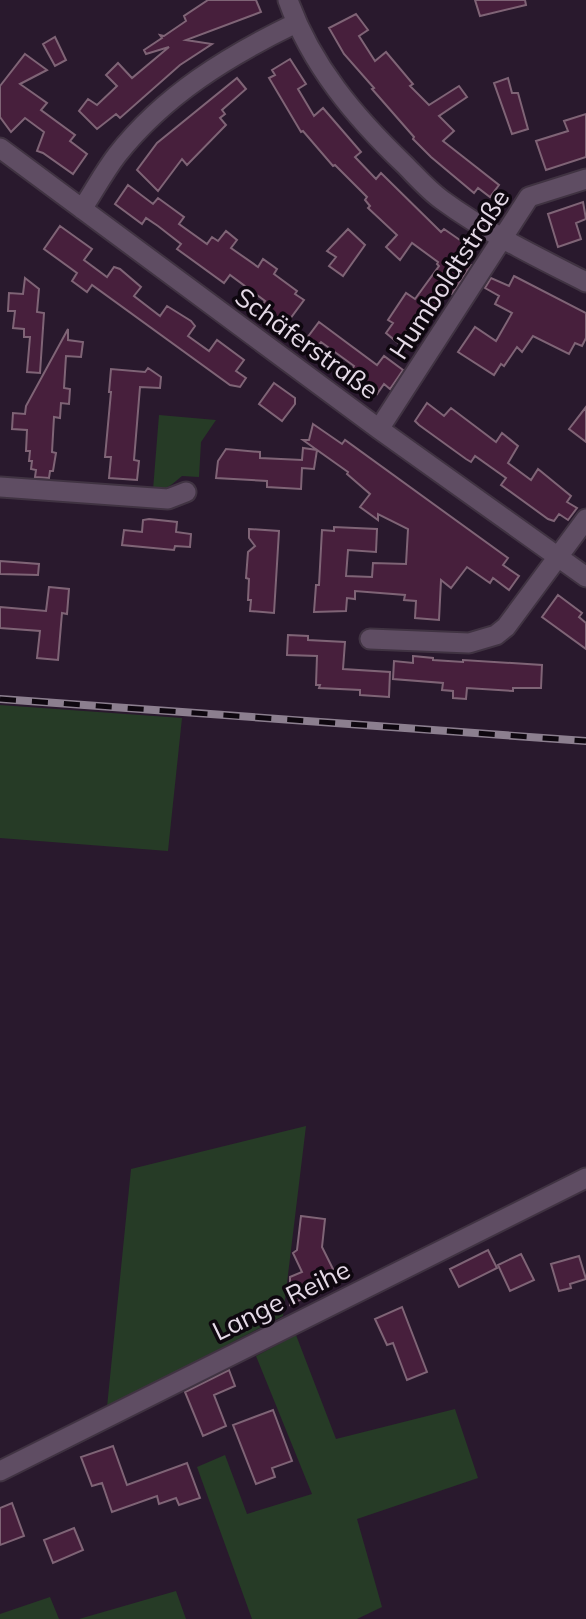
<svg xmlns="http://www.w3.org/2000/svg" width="586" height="1619" font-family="Mulish,sans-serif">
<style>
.green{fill:#263b26}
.building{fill:#471f3c;stroke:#7f6476;stroke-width:2}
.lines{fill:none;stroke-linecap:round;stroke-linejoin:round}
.minor-casing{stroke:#403342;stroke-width:23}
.minor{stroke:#5f4d63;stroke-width:19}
.rail-casing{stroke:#8c7f8f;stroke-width:8}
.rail{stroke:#0e070f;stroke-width:5;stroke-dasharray:16;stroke-linecap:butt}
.labels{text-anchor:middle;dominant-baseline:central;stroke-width:7;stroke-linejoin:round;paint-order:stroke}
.street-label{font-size:26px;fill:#e5dae7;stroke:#0e070f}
</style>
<rect width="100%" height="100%" fill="#29192d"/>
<path class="green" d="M159,415L216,420L201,442L199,477L182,476C172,484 167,491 153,490Z
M0,705L182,718L168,851L0,838Z
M306,1126L283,1316L107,1407L131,1169Z
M296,1335L336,1439L455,1409L478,1478L357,1519L382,1607L357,1619H252L197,1467L225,1455L247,1514L312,1494L256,1356Z
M176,1591L186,1619H79Z
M50,1597L59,1619H0V1614Z"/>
<path class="building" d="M208,0H256L261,12L186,40L212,44L180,65L120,118L116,114L97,129L79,111L88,99L97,105L117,86L106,75L118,63L132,78L169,47L146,54L144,50L162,38L160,35L164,36L186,21L184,16Z
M475,0H525L526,5L480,16Z
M356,14L368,30L359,36L375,61L386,52L413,84L410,86L429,105L459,86L467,97L439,116L454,131L443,141L499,185L490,197L478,188L474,193L431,157L413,139L414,137L372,89L374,88L344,54L329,28Z
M55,37L66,60L55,66L43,44Z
M25,54L47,70L20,84L47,103L41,110L75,135L70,141L87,154L73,174L43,153L37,151L44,132L25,118L11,132L0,117V86Z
M290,59L306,84L298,89L314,116L323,108L361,152L355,157L376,179L381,173L441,232L444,229L470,247L472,256L467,262L471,265L452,294L448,291L418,335L408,329L398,343L386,333L393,323L388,320L406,293L415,299L439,266L437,264L438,262L412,243L400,260L386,247L397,235L368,208L370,206L365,200L367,197L335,165L333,166L303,131L301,132L269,78L275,75L272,70Z
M237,78L246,89L222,110L225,114L220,118L226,125L187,165L182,159L158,191L137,170L157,143Z
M508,78L512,93H518L528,129L512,134L494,83Z
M586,114V157L546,170L536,141L568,131L564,121Z
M128,185L153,204L158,198L184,217L179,224L207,244L212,237L218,241L226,231L237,240L231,248L258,267L263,259L277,269L274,274L297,291L295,294L304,300L284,327L259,309L265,301L230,275L224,283L177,249L181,244L158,226L146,218L142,224L115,204Z
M583,202L586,219L576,223L581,239L558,247L548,214Z
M60,226L92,249L84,260L107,277L114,267L120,269L141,287L134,296L160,316L167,306L191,321L195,326L188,336L209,351L217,340L244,360L236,371L246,378L240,387L230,385L92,285L87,292L72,281L77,273L44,249Z
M348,229L365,245L343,276L329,266L336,257L327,251Z
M514,276L586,313V338L582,346L575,343L569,354L533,336L522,352L517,347L504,366L501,364L494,375L458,352L475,327L496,341L512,313L495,304L499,296L485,288L491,278L509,286Z
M25,278L39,289L37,312L44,313L40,373L27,372L30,337H24V329L13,328L15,311H8L9,293L23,294Z
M319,322L377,365L384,356L403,370L390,389L384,384L377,394L349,374L354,366L321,342L315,349L304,342Z
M68,329V340L83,342L81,357L66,356L64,388L70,389L69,404L61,403L60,418L54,417L52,452L56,453L53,471H50L49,478L35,477L36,470L31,469L32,461H29L30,451H26L27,430L12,429L13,413L25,414L26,406Z
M148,368L161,377L160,388L140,387L134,460L139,461L137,480L109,478L111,457H105L111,392H109L111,369L145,372Z
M274,383L295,398V404L282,421L259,404Z
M427,403L444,416L451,408L496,442L502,433L518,446L508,463L531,480L538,469L571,496L567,502L577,508L568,520L559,514L554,521L548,519L501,485L506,478L475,456L471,462L466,459L419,425L415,421Z
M586,407V442L569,429Z
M313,424L342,444L345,440L508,558L503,565L519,576L509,590L493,578L490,583L467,567L451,588L441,580L439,620L415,618L416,601L404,600L405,595L355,591V599L347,598L346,611L314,612L316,585H319L322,530L334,531V527L377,529L376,552L348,550L346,576L372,577L373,563L406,564L408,529L378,514V520L360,507L370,494L347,474L348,472L317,450L314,469L302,468L301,489L267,487V481L216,478L218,461L226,449L260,452V458L302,460L303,448L317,450L303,440H309Z
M149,519L177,522L176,532L191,534L190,547L175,546L174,550L122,545L124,530L142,532L143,520Z
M249,529L279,531L274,613L250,611L251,600H248L249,579L246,578L248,552L255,546L249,538Z
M0,561L39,564L38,575L0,574Z
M49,587L69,589L67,614L62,613L58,660L37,658L40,631L0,628V607L46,611Z
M558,595L582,613L579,617L586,623V649L542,617Z
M288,635L308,636V640L345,642L343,669L390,672L389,697L360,695V690L319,688L320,685H316L317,656L287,655Z
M413,656L433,658V660L463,662V660L542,665L541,688H513V691L467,688L466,699L453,698V691L442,690L443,683L393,679L394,661L413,663Z
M301,1216L325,1219L322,1247L339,1281L290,1305V1277L302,1272L293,1253L297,1250Z
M488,1250L497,1268L459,1287L450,1269Z
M521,1254L534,1280L510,1291L498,1265Z
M579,1256L586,1279L570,1284L571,1288L559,1291L551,1264Z
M402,1307L427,1372L407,1380L393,1343L387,1345L375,1319Z
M229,1370L235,1386L214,1395L226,1426L203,1436L185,1392Z
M273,1410L292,1461L272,1468L275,1477L256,1484L233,1425Z
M113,1446L127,1485L187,1463L200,1498L179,1505L176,1498L159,1504L157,1496L112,1512L102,1483L92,1486L81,1457Z
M12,1503L24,1536L0,1545V1508Z
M74,1528L83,1550L53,1563L44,1540Z"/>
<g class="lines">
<defs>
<path id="minor" d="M288,0C311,65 355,117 404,164C416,176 428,190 442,200C487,233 537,257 586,282
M0,148L379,429L586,577
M82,209C94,191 104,172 117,155C164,95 228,56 296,23
M379,429L529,197L586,179
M0,487L168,499L186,492
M370,639L469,643L496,635L506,627L586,519
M0,1471L586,1178"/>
</defs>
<use href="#minor" class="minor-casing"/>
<use href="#minor" class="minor"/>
<defs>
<path id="rail" d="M0,699L586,741"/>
</defs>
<use href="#rail" class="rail-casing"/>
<use href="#rail" class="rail"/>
</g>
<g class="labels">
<g class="street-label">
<text transform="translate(449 274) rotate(-57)">Humboldtstraße</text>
<text transform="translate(307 343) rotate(36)">Schäferstraße</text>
<text transform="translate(281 1300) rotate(-26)">Lange Reihe</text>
</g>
</g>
</svg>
